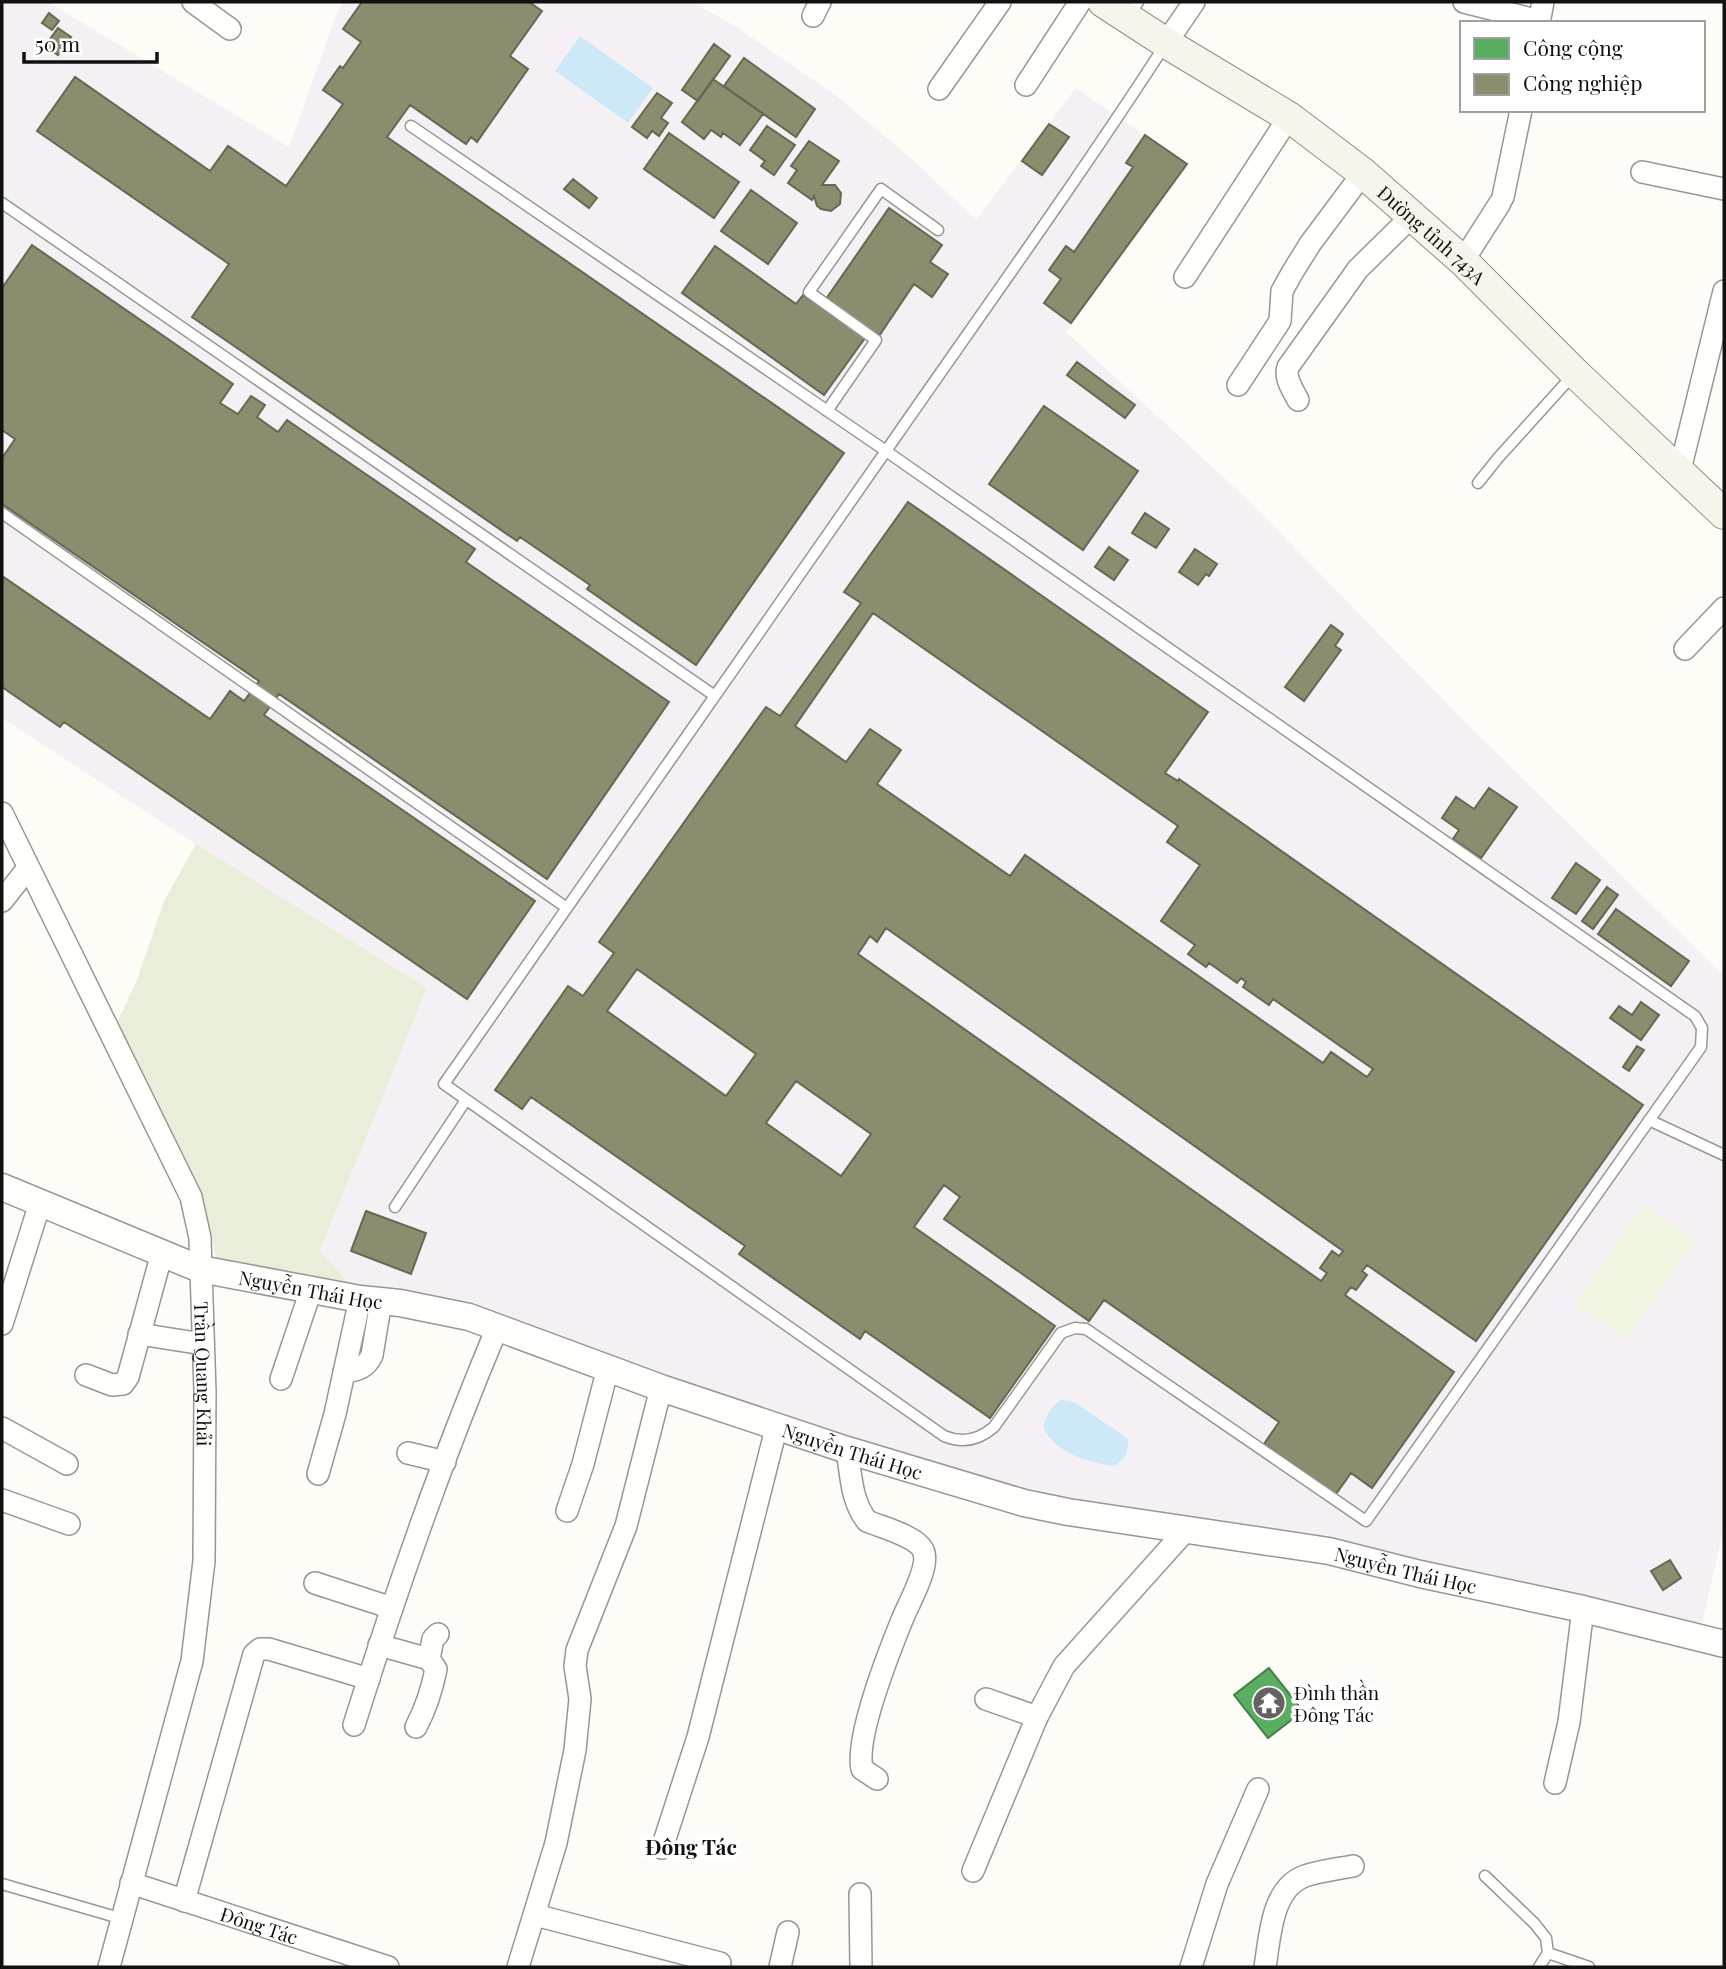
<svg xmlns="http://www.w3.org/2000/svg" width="1726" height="1969" font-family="'Playfair Display',serif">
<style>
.industrial{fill:#f5f0f3}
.cemetery{fill:#e9eedb}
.pitch{fill:#f0f6e1}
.water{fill:#cde8f7}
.public{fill:#5aae61;stroke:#447f49;stroke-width:2}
.industry{fill:#8c8c6e;stroke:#676752;stroke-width:2;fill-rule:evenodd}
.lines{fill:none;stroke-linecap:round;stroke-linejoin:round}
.service-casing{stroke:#979795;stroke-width:13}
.minor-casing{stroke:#979795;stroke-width:24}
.tertiary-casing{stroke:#979795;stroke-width:29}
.secondary-casing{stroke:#8e8d8b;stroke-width:32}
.service{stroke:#fffffe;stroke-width:10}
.minor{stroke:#fffffe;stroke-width:21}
.tertiary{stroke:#fffffe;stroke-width:26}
.secondary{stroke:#f6f4eb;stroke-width:30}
.labels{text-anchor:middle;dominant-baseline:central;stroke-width:7;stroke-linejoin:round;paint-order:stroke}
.street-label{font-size:19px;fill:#111;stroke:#fff}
.poi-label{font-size:19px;fill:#111;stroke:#fff;text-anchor:start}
.neighbourhood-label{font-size:21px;font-weight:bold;fill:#111;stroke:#fff}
</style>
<rect width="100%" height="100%" fill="#fdfcf7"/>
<path class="industrial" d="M2,2H48L289,147L337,13L344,2H693L738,28L834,94L911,158L976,220L1076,88L1187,164L1066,332L1248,500L1462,719L1724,976V1526L1702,1624L1508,1578L1330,1541L1089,1511L352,1286L320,1252L427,988L180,834L2,718Z"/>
<path class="cemetery" d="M196,844L427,988L320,1251L352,1286L218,1266L204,1205L116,1025L137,980L164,901Z"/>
<path class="pitch" d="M1642,1205L1695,1241L1628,1339L1575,1304Z"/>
<path class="water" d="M580,36L653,88L628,123L555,71Z
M1060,1400L1071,1401L1079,1405L1128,1439C1129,1451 1125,1460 1114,1466C1088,1462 1053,1453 1043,1426L1050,1410Z"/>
<path class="public" d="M1269,1668L1303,1711L1268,1738L1234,1695Z"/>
<path class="industry" d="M362,2H529L542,11L510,56L528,69L477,142L471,137L466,144L410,105L387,137L844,453L696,665L587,589L590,585L520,537L517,541L192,317L229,264L37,131L75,77L210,171L228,146L286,186L343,104L323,90L340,66L343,68L361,42L343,29Z
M49,13L59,21L52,30L42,23Z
M58,28L71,37L58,55L45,46Z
M714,44L730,56L698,101L682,90Z
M744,58L815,109L796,137L724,86Z
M713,79L763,114L740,145L723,133L721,137L711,130L704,139L682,122Z
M657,93L672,103L661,118L668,123L659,136L652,131L647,138L632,127Z
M1049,124L1069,137L1042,175L1022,161Z
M767,126L795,145L774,175L761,166L765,161L750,150Z
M669,133L739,182L714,218L644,169Z
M1145,135L1187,164L1071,323L1044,303L1061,279L1049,270L1066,246L1074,252L1133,167L1126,163Z
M809,141L839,161L822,185H835L841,193L840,204L831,211L821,209L817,206L814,196L812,200L788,183L797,170L791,166Z
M573,179L597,198L589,208L564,189Z
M751,190L797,223L768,264L721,231Z
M889,208L942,245L930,262L948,274L932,297L914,284L879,336L826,299Z
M32,245L233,384L220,403L238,414L251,396L265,405L257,417L278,432L287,420L475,549L466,562L669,702L547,879L279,694L264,715L535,901L467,999L64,722L60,727L2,687V576L210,719L230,691L244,701L259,681L2,504V458L15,439L2,430V288Z
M715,246L796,304L803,295L865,338L824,395L682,293Z
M1077,362L1135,405L1125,418L1067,375Z
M1044,406L1138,471L1083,550L989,484Z
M908,502L1208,712L1165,773L1178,781L1179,779L1643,1105L1476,1341L1367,1265L1362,1271L1367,1275L1356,1290L1351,1287L1345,1295L1454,1372L1372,1488L1351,1473L1336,1494L1264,1444L1279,1422L1104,1300L1089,1321L944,1219L960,1197L944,1185L914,1227L1055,1326L990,1418L865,1331L860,1339L739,1254L745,1246L531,1097L522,1109L495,1090L568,986L583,996L614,953L599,942L766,707L780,716L861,603L844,592ZM873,613L1178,826L1167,842L1200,865L1161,921L1195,945L1188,954L1206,967L1209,963L1237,983L1241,978L1246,982L1243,987L1269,1005L1273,999L1373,1069L1367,1077L1331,1052L1323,1063L1025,855L1010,876L877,784L901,750L870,729L846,762L795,726ZM886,928L1343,1251L1339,1256L1332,1251L1320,1268L1327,1273L1321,1281L858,954L870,936L877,942ZM637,969L756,1054L726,1096L607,1011ZM796,1081L871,1134L841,1176L766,1123Z
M1145,513L1169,529L1156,548L1132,533Z
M1109,547L1128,560L1114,580L1095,567Z
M1195,549L1217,564L1209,576L1206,574L1198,585L1179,572Z
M1331,625L1343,634L1335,646L1341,650L1304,701L1285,687Z
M1489,788L1517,807L1481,858L1453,839L1459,830L1442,818L1456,797L1474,809Z
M1576,863L1600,880L1576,914L1552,898Z
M1607,887L1618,895L1593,929L1582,921Z
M1616,909L1689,961L1671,986L1598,934Z
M1641,1002L1659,1015L1641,1040L1610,1018L1619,1006L1632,1015Z
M1637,1046L1644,1050L1629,1071L1623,1067Z
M366,1211L426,1233L411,1274L351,1251Z
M1670,1560L1681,1578L1663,1590L1651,1571Z"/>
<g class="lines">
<defs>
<path id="service" d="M1128,17L1138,2
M411,126L886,451L1695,1016L1702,1028L1701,1047L1366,1521L1086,1329L1075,1328L1061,1333L994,1427C979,1440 963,1444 944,1436L444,1084C594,869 745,653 895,438C986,307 1079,178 1165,45
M2,203L715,696
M827,411L876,340L809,292L881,189L938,230
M1478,483L1498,458L1573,375
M2,513L567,908
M1649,1120L1724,1155
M395,1207L466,1100
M1485,1876L1534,1923L1546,1938L1548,1953L1589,1967
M2,1884L123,1919
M1539,1967L1548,1953"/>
<g id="minor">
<path d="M193,2L230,29"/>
<path d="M1464,2L1539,21"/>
<path d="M813,16L820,2"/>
<path d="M1539,23L1543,2"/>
<path d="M1166,43L1194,2"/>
<path d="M1026,85L1080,2"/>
<path d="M939,89L1000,2"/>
<path d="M1642,172L1724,189"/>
<path d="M1503,197L1521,110"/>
<path d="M1463,261L1500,203"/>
<path d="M1185,277L1289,117"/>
<path d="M1238,385L1280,321L1282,291L1292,273L1310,244L1363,173"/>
<path d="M1298,400C1293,390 1284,378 1288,367L1358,269L1413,215"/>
<path d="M1680,470L1724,291"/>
<path d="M1685,649L1724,608"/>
<path id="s1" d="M2,813L191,1197L200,1238L205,1392L204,1561L192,1661L109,1967"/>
<path d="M2,901L28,868"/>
<path d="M2,1324L40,1203"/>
<path d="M139,1334L203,1344"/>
<path d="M344,1372C358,1370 366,1368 372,1355L381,1301"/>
<path d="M86,1375L112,1385L123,1384L128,1377L162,1253"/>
<path d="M281,1379L311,1290"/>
<path d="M2,1428L67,1464"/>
<path d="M847,1450C851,1474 851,1501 867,1521C881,1527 916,1536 923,1550C931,1566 908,1604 902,1620C889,1652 855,1737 862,1769L877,1779"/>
<path d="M408,1453L445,1462"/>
<path d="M318,1474L335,1414L360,1299"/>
<path d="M2,1500L69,1524"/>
<path d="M567,1511L583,1464L608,1368"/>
<path d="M315,1583L392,1608"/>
<path d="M379,1645L429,1659L433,1639L438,1634"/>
<path d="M986,1699L1037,1717"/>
<path d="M354,1725C396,1591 443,1456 498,1326"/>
<path d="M416,1727C426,1708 432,1690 436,1669L429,1659"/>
<path d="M1555,1783L1569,1722L1583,1609"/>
<path d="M662,1848L698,1737L777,1425"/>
<path d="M973,1871L1037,1717L1064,1666L1187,1529"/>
<path id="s2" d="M131,1883L388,1967"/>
<path d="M860,1894L861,1967"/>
<path d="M184,1901L254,1654L260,1649H269L369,1679"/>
<path d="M535,1915L720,1963"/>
<path d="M518,1967L556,1843L575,1750L580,1699L575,1666L577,1650L626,1526L661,1388"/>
<path d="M780,1967L788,1932"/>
<path d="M1191,1967L1217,1884L1258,1789"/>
<path d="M1265,1967C1270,1938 1271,1888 1305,1876C1320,1871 1337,1869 1353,1866"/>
</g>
<g id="tertiary">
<path id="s3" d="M2,1187L200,1269L360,1299L400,1303L469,1317L661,1388L847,1450L1024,1503L1068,1512L1329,1551L1420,1574L1583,1609L1724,1644"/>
</g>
<g id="secondary">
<path id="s4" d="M1103,2L1166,43L1289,117L1363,173L1463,261L1575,373L1724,514"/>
</g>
</defs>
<use href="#service" class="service-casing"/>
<use href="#minor" class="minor-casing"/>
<use href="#tertiary" class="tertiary-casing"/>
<use href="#secondary" class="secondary-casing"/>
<use href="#service" class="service"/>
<use href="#minor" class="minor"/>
<use href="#tertiary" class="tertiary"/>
<use href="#secondary" class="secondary"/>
</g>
<defs>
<symbol id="temple-disc" viewBox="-11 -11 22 22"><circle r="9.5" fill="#646362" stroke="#fff"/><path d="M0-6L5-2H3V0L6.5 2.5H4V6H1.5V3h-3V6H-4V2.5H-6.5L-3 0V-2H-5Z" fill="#fff"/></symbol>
</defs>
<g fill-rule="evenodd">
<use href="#temple-disc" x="1250" y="1684" width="38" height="38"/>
</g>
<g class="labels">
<g class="street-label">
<text stroke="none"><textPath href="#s4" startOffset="404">Đường tỉnh 743A</textPath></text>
<text stroke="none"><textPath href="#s3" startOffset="327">Nguyễn Thái Học</textPath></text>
<text stroke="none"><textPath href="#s1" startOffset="606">Trần Quang Khải</textPath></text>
<text stroke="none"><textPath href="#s3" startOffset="894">Nguyễn Thái Học</textPath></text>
<text stroke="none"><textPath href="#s3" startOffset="1461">Nguyễn Thái Học</textPath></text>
<text stroke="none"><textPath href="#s2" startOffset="135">Đông Tác</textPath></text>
</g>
<g class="poi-label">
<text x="1294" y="1692">Đình thần<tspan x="1294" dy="22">Đông Tác</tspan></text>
</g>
<g class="neighbourhood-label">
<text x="691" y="1846">Đông Tác</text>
</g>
</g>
<rect width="1726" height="1969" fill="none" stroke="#111111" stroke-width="7"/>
<rect x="1460" y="21" width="245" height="91" fill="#ffffff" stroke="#a0a0a0" stroke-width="2"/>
<rect x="1474" y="38" width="35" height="21" fill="#5aae61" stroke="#a0a0a0" stroke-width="2"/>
<text x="1523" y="56" font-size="21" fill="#111111">Công cộng</text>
<rect x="1474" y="74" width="35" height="21" fill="#8c8c6e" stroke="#a0a0a0" stroke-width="2"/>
<text x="1523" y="91" font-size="21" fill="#111111">Công nghiệp</text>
<path d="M24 52v10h133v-10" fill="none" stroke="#111111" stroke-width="3.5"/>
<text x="35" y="52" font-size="21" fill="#111111" stroke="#ffffff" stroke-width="5" paint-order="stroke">50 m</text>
</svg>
